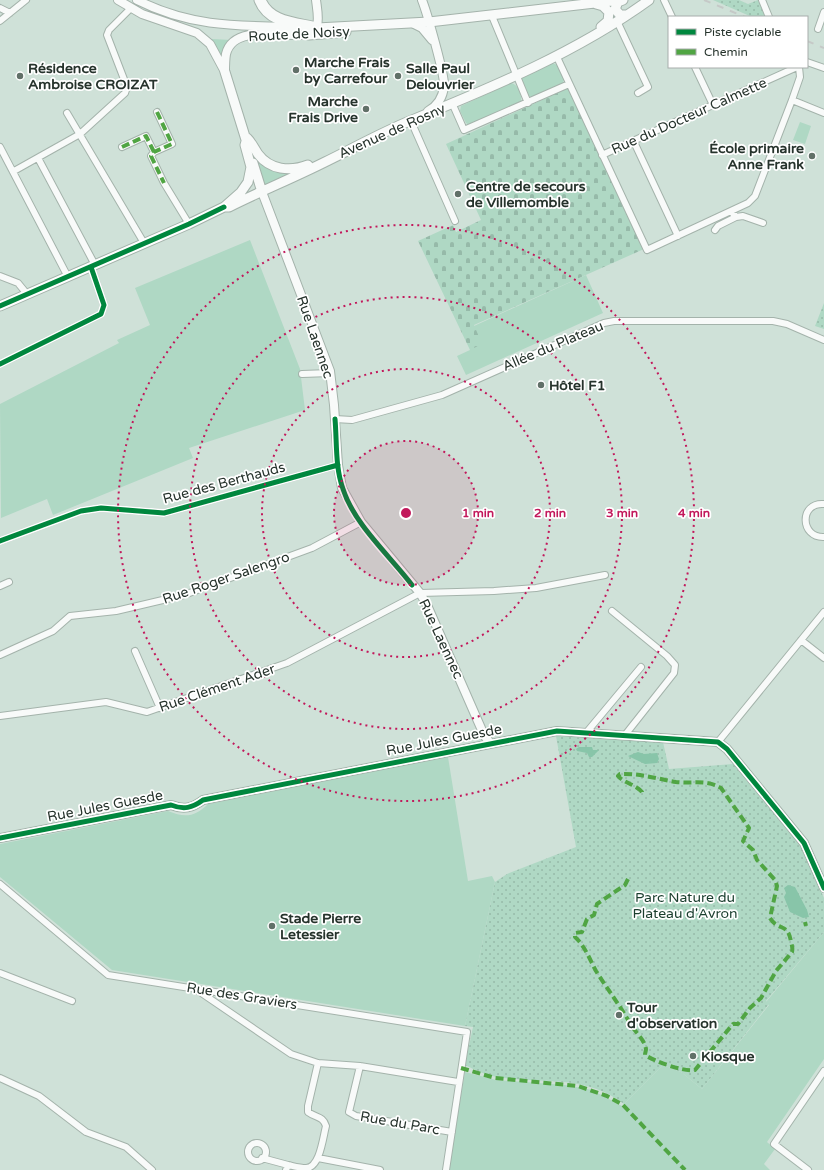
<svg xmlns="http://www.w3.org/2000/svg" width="824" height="1170" font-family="'Varela Round',sans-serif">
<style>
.green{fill:#afd8c4}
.cemetery{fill:url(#cemetery-stones)}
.park{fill:url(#park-dots)}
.water{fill:#88c5a9}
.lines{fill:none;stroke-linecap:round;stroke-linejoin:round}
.street-casing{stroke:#a4b3ab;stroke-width:8}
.secondary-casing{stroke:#a4b3ab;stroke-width:10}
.primary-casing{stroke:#a4b3ab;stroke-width:11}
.highway-casing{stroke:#a4b3ab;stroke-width:13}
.street{stroke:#f8faf9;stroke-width:6}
.secondary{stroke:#f8faf9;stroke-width:8}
.primary{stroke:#f8faf9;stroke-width:9}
.highway{stroke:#f8faf9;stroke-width:11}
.rail{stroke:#c5c9c7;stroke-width:2;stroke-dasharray:7 7;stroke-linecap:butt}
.quiet{stroke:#50a543;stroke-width:4;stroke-dasharray:8 4;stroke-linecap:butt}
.cycleway-casing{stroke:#fff;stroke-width:8}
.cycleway{stroke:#00873e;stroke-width:5}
.ring{fill:none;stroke:#c2185b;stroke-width:2;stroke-dasharray:2 4}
.poi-dot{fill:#617068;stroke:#fff;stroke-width:1.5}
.labels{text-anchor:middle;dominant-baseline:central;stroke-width:3.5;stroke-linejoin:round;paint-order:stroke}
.street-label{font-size:14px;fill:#26332c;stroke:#fff}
.poi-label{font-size:14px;font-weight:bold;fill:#26332c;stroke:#fff;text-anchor:start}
.park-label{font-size:14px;fill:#1a3e2e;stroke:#fff}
.centre{fill:#c2185b;stroke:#fff;stroke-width:2}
.ring-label{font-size:12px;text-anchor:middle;font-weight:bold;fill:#c2185b;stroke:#fff;stroke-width:3.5;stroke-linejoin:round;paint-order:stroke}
</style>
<defs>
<pattern id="cemetery-stones" width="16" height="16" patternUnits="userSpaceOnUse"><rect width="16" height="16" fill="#afd8c4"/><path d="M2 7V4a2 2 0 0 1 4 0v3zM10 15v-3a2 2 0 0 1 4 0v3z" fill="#96baa9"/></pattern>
<pattern id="park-dots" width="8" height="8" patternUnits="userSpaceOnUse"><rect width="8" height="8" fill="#afd8c4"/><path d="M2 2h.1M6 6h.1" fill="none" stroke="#96baa9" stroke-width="1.8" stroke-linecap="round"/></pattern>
</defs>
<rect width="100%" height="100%" fill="#cfe1d8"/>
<path class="green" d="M211,39L232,40L221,58Z
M552,63L557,65L564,79L563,83L533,97L527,96L521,81V78Z
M511,83C518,84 522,95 521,101L469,125L466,123L460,111L461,106Z
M800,122L811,126L805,144L793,140Z
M253,157L270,169L290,174L261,188Z
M250,240L300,369L305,410L189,448L193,458L53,515L47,499L1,518L0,404L119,343L117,340L150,325L135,288Z
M586,275L603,313L466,375L457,356L470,350L474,326Z
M448,757L468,881L492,876L495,882L465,1026L112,970L0,877V844L168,811C185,818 195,817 208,804Z
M824,932V1059L767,1142L775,1149L764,1164L770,1170H448L465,1072L496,1080L565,1085L592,1090L622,1106L663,1065L681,1072L702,1089L769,1005L766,1002Z"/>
<path class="cemetery" d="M570,87L644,249L474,325L482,344L470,350L418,241L453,225L456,232L481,220L446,144Z"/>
<path class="park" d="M713,0H739L748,4L758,0L766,17H752Z
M824,303V329L815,326Z
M556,736L663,742L669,769L733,764L801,846L824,898V932L766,1001L769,1004L702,1089L681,1072L663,1065L624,1104C585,1074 542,1084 497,1077C486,1075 475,1070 465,1065L473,1027L465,1026L495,882L507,874L576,847Z"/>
<path class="water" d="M579,747H592L593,750H599L592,757H589L587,753L577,751L576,749Z
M638,752L644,754L657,753L659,759L657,763L645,764L628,756Z
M788,885L795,887L807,910L809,917L803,918L790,912L784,897L786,893L784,888Z"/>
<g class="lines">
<defs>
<path id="street" d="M664,0L672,17
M762,0L769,17
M0,8L10,13
M492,16L528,103
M0,21L26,0
M617,21L648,87L638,93
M818,29L824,12
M556,55L647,250L748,203L755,196L792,100L800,77L799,67
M807,62L824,68
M695,67L713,105
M792,100L824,113
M453,105L464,130L569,84
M157,112L172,144L154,152L151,156L164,183L189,224
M67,113L144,243
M411,121L455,221
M634,142L678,236
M0,147L68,277
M122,147L146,136L154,152
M602,155L797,67
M38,158L95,265
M14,171L80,134L125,93L127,87L107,35L109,30L131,8
M731,211L736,217L743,216L763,223
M715,230L718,226L736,217
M0,276L18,283L27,294
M0,364L101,314L104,305L91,267
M302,374L330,373
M335,419L352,420L442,395L604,323L614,321H773L787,324L824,340
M824,504C799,502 800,538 824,537
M0,541L81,511L101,508L164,513L338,465
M0,586L9,582
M612,611L667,656L675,665L674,673L625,735
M801,640L824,658
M135,651L160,708
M0,655L53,631L70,616L116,611L184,595L312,548L361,522
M0,716L106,702L147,712L287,663L420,593L494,591L536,588L605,575
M586,733L641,667
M718,742L824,612
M0,884L108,975L467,1032L446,1170
M0,973L72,1001
M197,990L291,1054L318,1063L360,1066L458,1082
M360,1066L349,1112L356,1116L452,1132
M0,1078L39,1096L86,1132L126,1147L152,1170
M248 1152a9 9 0 1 1 18 0a9 9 0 1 1-18 0Z
M262,1158L288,1165
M318,1158L380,1170
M286,1170L288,1165C293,1166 300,1168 306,1168C320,1168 323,1137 326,1126C323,1116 316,1118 308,1112V1106L318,1063
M808,1170L774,1144L824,1071"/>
<path id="secondary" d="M118,0L142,14L197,33L210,44L224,70
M137,0C190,27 238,26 296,27
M422,0C427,13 445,75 444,86C443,97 437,106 428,111
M414,24L422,28L432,40
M225,72C225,66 225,60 226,54C233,25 280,36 301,35C323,34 318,16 316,0
M262,192L330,371L334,405L338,465L342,488L361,522L420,593L427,605L484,735L490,743
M0,838L171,805C184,810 192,808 203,800L557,731L718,742L727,749L804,843L824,888"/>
<path id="primary" d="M623,0L618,2L615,9L620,15H626
M596,4L603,6L609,12L608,21L601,27
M317,28L429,22L621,0
M309,35L346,32
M225,72L247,143
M247,138C252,143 254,148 258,154C270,170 290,172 308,165
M253,163L262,192
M224,207H229C261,191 293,178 325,162C354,148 382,132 412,120C493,87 577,52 649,0
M0,306L189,224L224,207L241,192L248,182L251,167L245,145L247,138"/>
<path id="highway" d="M260,0C269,23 296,23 317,28"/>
</defs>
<use href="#street" class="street-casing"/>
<use href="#secondary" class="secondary-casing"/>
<use href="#primary" class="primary-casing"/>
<use href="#highway" class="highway-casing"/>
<use href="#street" class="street"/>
<use href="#secondary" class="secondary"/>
<use href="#primary" class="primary"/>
<use href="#highway" class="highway"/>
<path class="rail" d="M704,0L745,17
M807,41L824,48"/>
<path class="quiet" d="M157,112L172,144L154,152L151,156L164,183
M122,147L146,136L154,152
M628,879L625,885L597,904L594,915L587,919L582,932L575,933V937C585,946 590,960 596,971C608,990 621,1007 631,1025C635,1032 645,1040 646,1049C646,1051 645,1053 645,1055C654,1061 683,1072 695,1070L733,1024H738L750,1008L761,998L776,971L792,952C793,948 792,946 791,942C788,922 779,932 770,918L777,886L775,880L757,860L753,850L743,841L749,828L721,788C706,779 692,784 676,782C658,779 639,773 620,774L618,776C624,783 635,784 642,792V795
M805,922L806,926
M461,1068L495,1078L578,1086L607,1096L623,1105L685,1170"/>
<defs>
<path id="cycleway" d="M0,306L189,224L224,207
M0,364L101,314L104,305L91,267
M335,419C337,442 335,467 343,489C354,524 390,556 412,585
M0,541L81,511L101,508L164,513L338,465
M0,838L171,805C184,810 192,808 203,800L557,731L718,742L727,749L804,843L824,888"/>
</defs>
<use href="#cycleway" class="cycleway-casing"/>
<use href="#cycleway" class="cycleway"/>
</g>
<circle cx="406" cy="513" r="72" fill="#c2185b" fill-opacity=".12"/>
<g class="ring">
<circle cx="406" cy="513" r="72"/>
<circle cx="406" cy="513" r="144"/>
<circle cx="406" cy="513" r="216"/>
<circle cx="406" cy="513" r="288"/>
</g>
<g class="poi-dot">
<circle cx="296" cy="70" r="4"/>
<circle cx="20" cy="76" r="4"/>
<circle cx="398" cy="76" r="4"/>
<circle cx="366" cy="109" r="4"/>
<circle cx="812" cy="156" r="4"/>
<circle cx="458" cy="194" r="4"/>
<circle cx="541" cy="385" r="4"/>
<circle cx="272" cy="926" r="4"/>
<circle cx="619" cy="1015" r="4"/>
<circle cx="693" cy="1056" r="4"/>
</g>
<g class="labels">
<g class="street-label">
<text transform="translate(299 34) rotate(-3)">Route de Noisy</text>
<text transform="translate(689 116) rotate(-24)">Rue du Docteur Calmette</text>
<text transform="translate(392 131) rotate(-24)">Avenue de Rosny</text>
<text transform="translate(315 337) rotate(71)">Rue Laennec</text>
<text transform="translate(553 346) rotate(-23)">Allée du Plateau</text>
<text transform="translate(224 483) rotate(-15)">Rue des Berthauds</text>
<text transform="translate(226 578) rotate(-19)">Rue Roger Salengro</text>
<text transform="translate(441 639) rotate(65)">Rue Laennec</text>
<text transform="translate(217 688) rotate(-19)">Rue Clément Ader</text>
<text transform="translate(444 740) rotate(-11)">Rue Jules Guesde</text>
<text transform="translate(105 806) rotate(-11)">Rue Jules Guesde</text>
<text transform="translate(242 996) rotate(9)">Rue des Graviers</text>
<text transform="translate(400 1123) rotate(10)">Rue du Parc</text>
</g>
<g class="poi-label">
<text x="304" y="62">Marche Frais<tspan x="304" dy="16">by Carrefour</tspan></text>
<text x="28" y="68">Résidence<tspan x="28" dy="16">Ambroise CROIZAT</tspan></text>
<text x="406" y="68">Salle Paul<tspan x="406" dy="16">Delouvrier</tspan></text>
<text x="358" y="101" text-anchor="end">Marche<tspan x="358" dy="16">Frais Drive</tspan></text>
<text x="804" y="148" text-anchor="end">École primaire<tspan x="804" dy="16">Anne Frank</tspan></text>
<text x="466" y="186">Centre de secours<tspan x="466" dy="16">de Villemomble</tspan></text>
<text x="549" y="385">Hôtel F1</text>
<text x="280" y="918">Stade Pierre<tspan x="280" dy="16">Letessier</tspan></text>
<text x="627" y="1007">Tour<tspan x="627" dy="16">d'observation</tspan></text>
<text x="701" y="1056">Kiosque</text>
</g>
<g class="park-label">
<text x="685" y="897">Parc Nature du<tspan x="685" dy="16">Plateau d'Avron</tspan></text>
</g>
</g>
<circle cx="406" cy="513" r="6" class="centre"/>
<g class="ring-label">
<text x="478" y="517">1 min</text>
<text x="550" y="517">2 min</text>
<text x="622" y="517">3 min</text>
<text x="694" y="517">4 min</text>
</g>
<rect x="668" y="16" width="140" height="52" fill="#ffffff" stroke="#a8adab"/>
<rect x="676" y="29" width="20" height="6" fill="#00873e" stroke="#a8adab"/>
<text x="704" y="36" font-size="12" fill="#26332c">Piste cyclable</text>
<rect x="676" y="49" width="20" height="6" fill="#50a543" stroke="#a8adab"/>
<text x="704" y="56" font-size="12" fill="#26332c">Chemin</text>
</svg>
